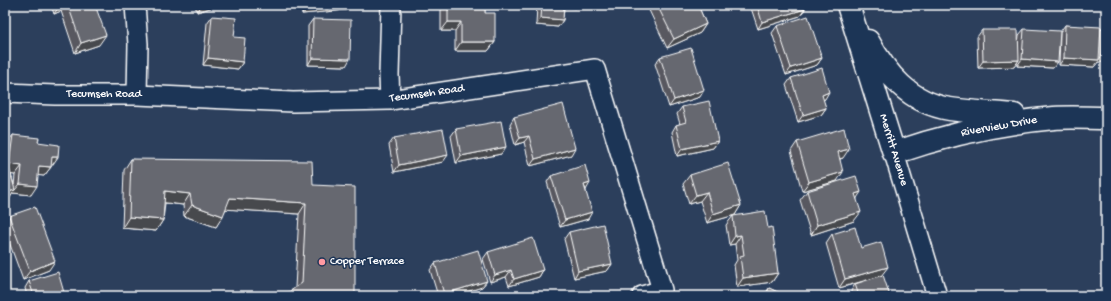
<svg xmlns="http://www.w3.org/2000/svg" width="1111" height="301" font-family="'Gochi Hand',sans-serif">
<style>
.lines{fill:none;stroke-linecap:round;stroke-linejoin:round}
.minor-casing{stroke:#fff;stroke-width:22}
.tertiary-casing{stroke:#fff;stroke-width:25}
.minor{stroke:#1d3557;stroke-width:19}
.tertiary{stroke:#1d3557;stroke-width:22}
.wall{fill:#585960;stroke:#fff;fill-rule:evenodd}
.shaded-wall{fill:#47494e;stroke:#fff}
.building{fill:#666870;stroke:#fff}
.poi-dot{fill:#ff9aa2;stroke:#1d3557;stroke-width:1.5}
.labels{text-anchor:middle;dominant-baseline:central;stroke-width:3;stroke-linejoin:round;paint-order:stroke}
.street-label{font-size:12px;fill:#fff;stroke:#1d3557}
.poi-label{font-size:12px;fill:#fff;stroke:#1d3557;text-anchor:start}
</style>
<rect width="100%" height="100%" fill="#2c3f5c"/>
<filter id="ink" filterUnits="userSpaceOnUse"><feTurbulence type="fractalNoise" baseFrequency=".025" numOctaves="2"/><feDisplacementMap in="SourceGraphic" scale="8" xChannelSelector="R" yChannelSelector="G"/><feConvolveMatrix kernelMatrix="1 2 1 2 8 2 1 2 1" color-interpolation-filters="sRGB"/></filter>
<g filter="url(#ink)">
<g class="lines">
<defs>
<path id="minor" d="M135,5L138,44L137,95
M5,93L55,95H137L293,102L390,100L595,69L662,290L642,296
M390,100L389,75L391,5
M894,153L937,296"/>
<path id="tertiary" d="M848,5L894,153C946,135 999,123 1054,118C1071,117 1089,118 1106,118
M868,41C886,74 910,103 950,109C971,112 993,113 1014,115"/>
</defs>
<use href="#minor" class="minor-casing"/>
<use href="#tertiary" class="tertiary-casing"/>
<use href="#minor" class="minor"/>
<use href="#tertiary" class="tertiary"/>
</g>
<path class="wall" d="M51,5H95L99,45L75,53L61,11L54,14Z
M195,5H220L197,12Z
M301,5H349L346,10L302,14Z
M445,5H485V13L495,42L488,51H455V31H441V10Z
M537,5H578L576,8L564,7L563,20L558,27L536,25Z
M650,5H698L706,24L700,33L667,48L648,8Z
M750,5H803L805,9L800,16L758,29Z
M212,16L234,37L243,62L238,69L203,65L207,23Z
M313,19L346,66L308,65V26Z
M1065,25L1101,30L1103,27L1106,62H1098L1094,67L1059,65L1060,32Z
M777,26L822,58L817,65L786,75L772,33Z
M1024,29L1053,68L1017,66V62L1014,67L978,68L977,37L982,30L1018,44L1019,35Z
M660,57L700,97L669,107L655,64Z
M791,78L825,99L823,100L826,108L821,115L798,122L786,85Z
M682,107L718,141L713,148L677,156L672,132L676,125L680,124L677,114Z
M514,117L571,155L530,166L524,142L515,145L510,124Z
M456,129L501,154L456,163L451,136Z
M13,135L38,142L51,167L44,176L38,175L31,195L13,193L9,199L5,200V153L6,144ZM11,174L15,175L14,185Z
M394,138L443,162L394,172L389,145Z
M797,142L843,158L840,159L837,181L802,191L791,151Z
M131,159L313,185L355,296L295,288L299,214L226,209L216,227L184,216L183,205L165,203L163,220L156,231L122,228L124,170Z
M690,175L741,205L735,215L707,223L700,201L689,204L683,184Z
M551,176L586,190L588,219L560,227L547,182Z
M807,191L857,198L854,221L811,235L800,200Z
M9,216L49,270L23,280L5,231V222Z
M733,216L768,228L778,273L772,282L737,287L734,265L737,260L735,244L729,245L726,225Z
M569,232L612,264L607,271L574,278L564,239Z
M832,234L861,248L882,276L890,296H852L851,291L855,284L869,280L839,288L826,243Z
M488,252L543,270L539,277L509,286L506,277L490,282L483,259Z
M435,263L487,281L482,287L454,296H438L430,270Z
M29,281L65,296H27L25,288Z
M769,288L786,296H764Z"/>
<path class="shaded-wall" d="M60,5H65L61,11L54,14Z
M202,5H220L197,12Z
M327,5H349L346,10L302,14L306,7Z
M560,5H578L576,8L560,6Z
M805,9L800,16L758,29L762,22Z
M541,18L563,20L558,27L536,25Z
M448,22H461L455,31H441Z
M706,24L700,33L667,48L674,39Z
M106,35L99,45L75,53L81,43Z
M461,42H495L488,51H455Z
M1102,55H1106V62H1098L1094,67L1059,65L1064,58L1099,60Z
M208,58L243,62L238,69L203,65Z
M312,58L350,59L346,66L308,65Z
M822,58L817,65L786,75L791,68Z
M1022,59L1058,62L1053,68L1017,66Z
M1019,60L1014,67L978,68L983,61Z
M704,90L700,97L669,107L674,100Z
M829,92L825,99L817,102L822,95Z
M826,108L821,115L798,122L803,115Z
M529,136L524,142L515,145L520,138Z
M718,141L713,148L677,156L682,149Z
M506,147L501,154L456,163L461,156Z
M575,148L571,155L530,166L535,159Z
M849,149L843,158L831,161L838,152Z
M448,155L443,162L394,172L399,165Z
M52,157H58L51,167L45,166Z
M9,164L22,166L15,175L5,174V170Z
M39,166L51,167L44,176L33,175Z
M843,172L837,181L802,191L809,182Z
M590,183L586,190L584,185Z
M20,184L37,186L31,195L13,193L9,199L5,200V193L15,190Z
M165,191L190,194L183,205L158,202Z
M707,192L700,201L689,204L696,195Z
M861,192L855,201V194Z
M230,198L306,203L299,214L223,209Z
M192,205L223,216L216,227L184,216Z
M741,205L735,215L707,223L713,214Z
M592,212L588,219L560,227L565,220Z
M861,212L854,221L811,235L817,225Z
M129,217L163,220L156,231L122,228Z
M741,235L735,244L729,245L735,236Z
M55,261L49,270L23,280L30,271Z
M612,264L607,271L574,278L578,271Z
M888,267L881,276L839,288L845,279Z
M511,270L506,277L490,282L495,275Z
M543,270L539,277L509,286L514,279Z
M778,273L772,282L737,287L743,278Z
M487,281L482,287L454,296H442L444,294Z"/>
<path class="building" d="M68,5H95L106,35L81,43Z
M306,5H327L306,7Z
M448,5H485V13H495V42H461V22H448Z
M542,5H564L563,20L541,18Z
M657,5H698L706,24L674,39Z
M757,5H803L805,9L762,22Z
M212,16L236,18L234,37L245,38L243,62L208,58Z
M808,16L822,58L791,68L777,26Z
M313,19L351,20L350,59L312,58Z
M1065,25L1101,27L1099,60L1064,58Z
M1103,27H1106V55H1102Z
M1024,29L1060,31L1058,62L1022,59Z
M982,30H1018L1019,60L983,61Z
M5,34L7,42H5Z
M691,48L704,90L674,100L660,57Z
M822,68L829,92L822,95L826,108L803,115L791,78Z
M709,101L718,141L682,149L676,125L686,122L682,107Z
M563,104L575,148L535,159L529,136L520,138L514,117Z
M501,121L506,147L461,156L456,129Z
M844,128L849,149L838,152L843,172L809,182L797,142Z
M443,129L448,155L399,165L394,138Z
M13,135L39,138L38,142L59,145L58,157H52L51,167L39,166L37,186L20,184L22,166L9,164Z
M5,153L15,190L5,193Z
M131,159L312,161L313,185L355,187V296H283L302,283L306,203L230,198L223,216L192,205L190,194L165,191L163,220L129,217Z
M728,163L741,205L713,214L707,192L696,195L690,175Z
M585,165L590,183L584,185L592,212L565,220L551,176Z
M856,176L861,192L855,194L861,212L817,225L807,191Z
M35,207L55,261L30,271L9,216Z
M765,211L768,228L772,227L778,273L743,278L740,256L744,255L741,235L735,236L733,216Z
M603,224L612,264L578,271L569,232Z
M855,227L861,248L881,242L888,267L845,279L832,234Z
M533,238L543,270L514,279L511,270L495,275L488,252Z
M478,250L487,281L444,294L435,263Z
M58,272L65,296H34L29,281Z
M883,275L890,296H859L855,284Z
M769,288L786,296H766Z
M73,294V296H67Z"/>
</g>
<circle class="poi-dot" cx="322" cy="262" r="4"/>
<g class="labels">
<g class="street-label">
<text transform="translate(427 94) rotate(-8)">Tecumseh Road</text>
<text x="104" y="95">Tecumseh Road</text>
<text transform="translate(999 127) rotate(-10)">Riverview Drive</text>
<text transform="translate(893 150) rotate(73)">Merritt Avenue</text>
</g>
<g class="poi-label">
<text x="330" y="262">Copper Terrace</text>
</g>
</g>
<rect width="1111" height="301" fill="none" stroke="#1d3557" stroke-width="20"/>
<rect x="10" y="10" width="1091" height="281" fill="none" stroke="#fff" stroke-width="1.5" filter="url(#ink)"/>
</svg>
